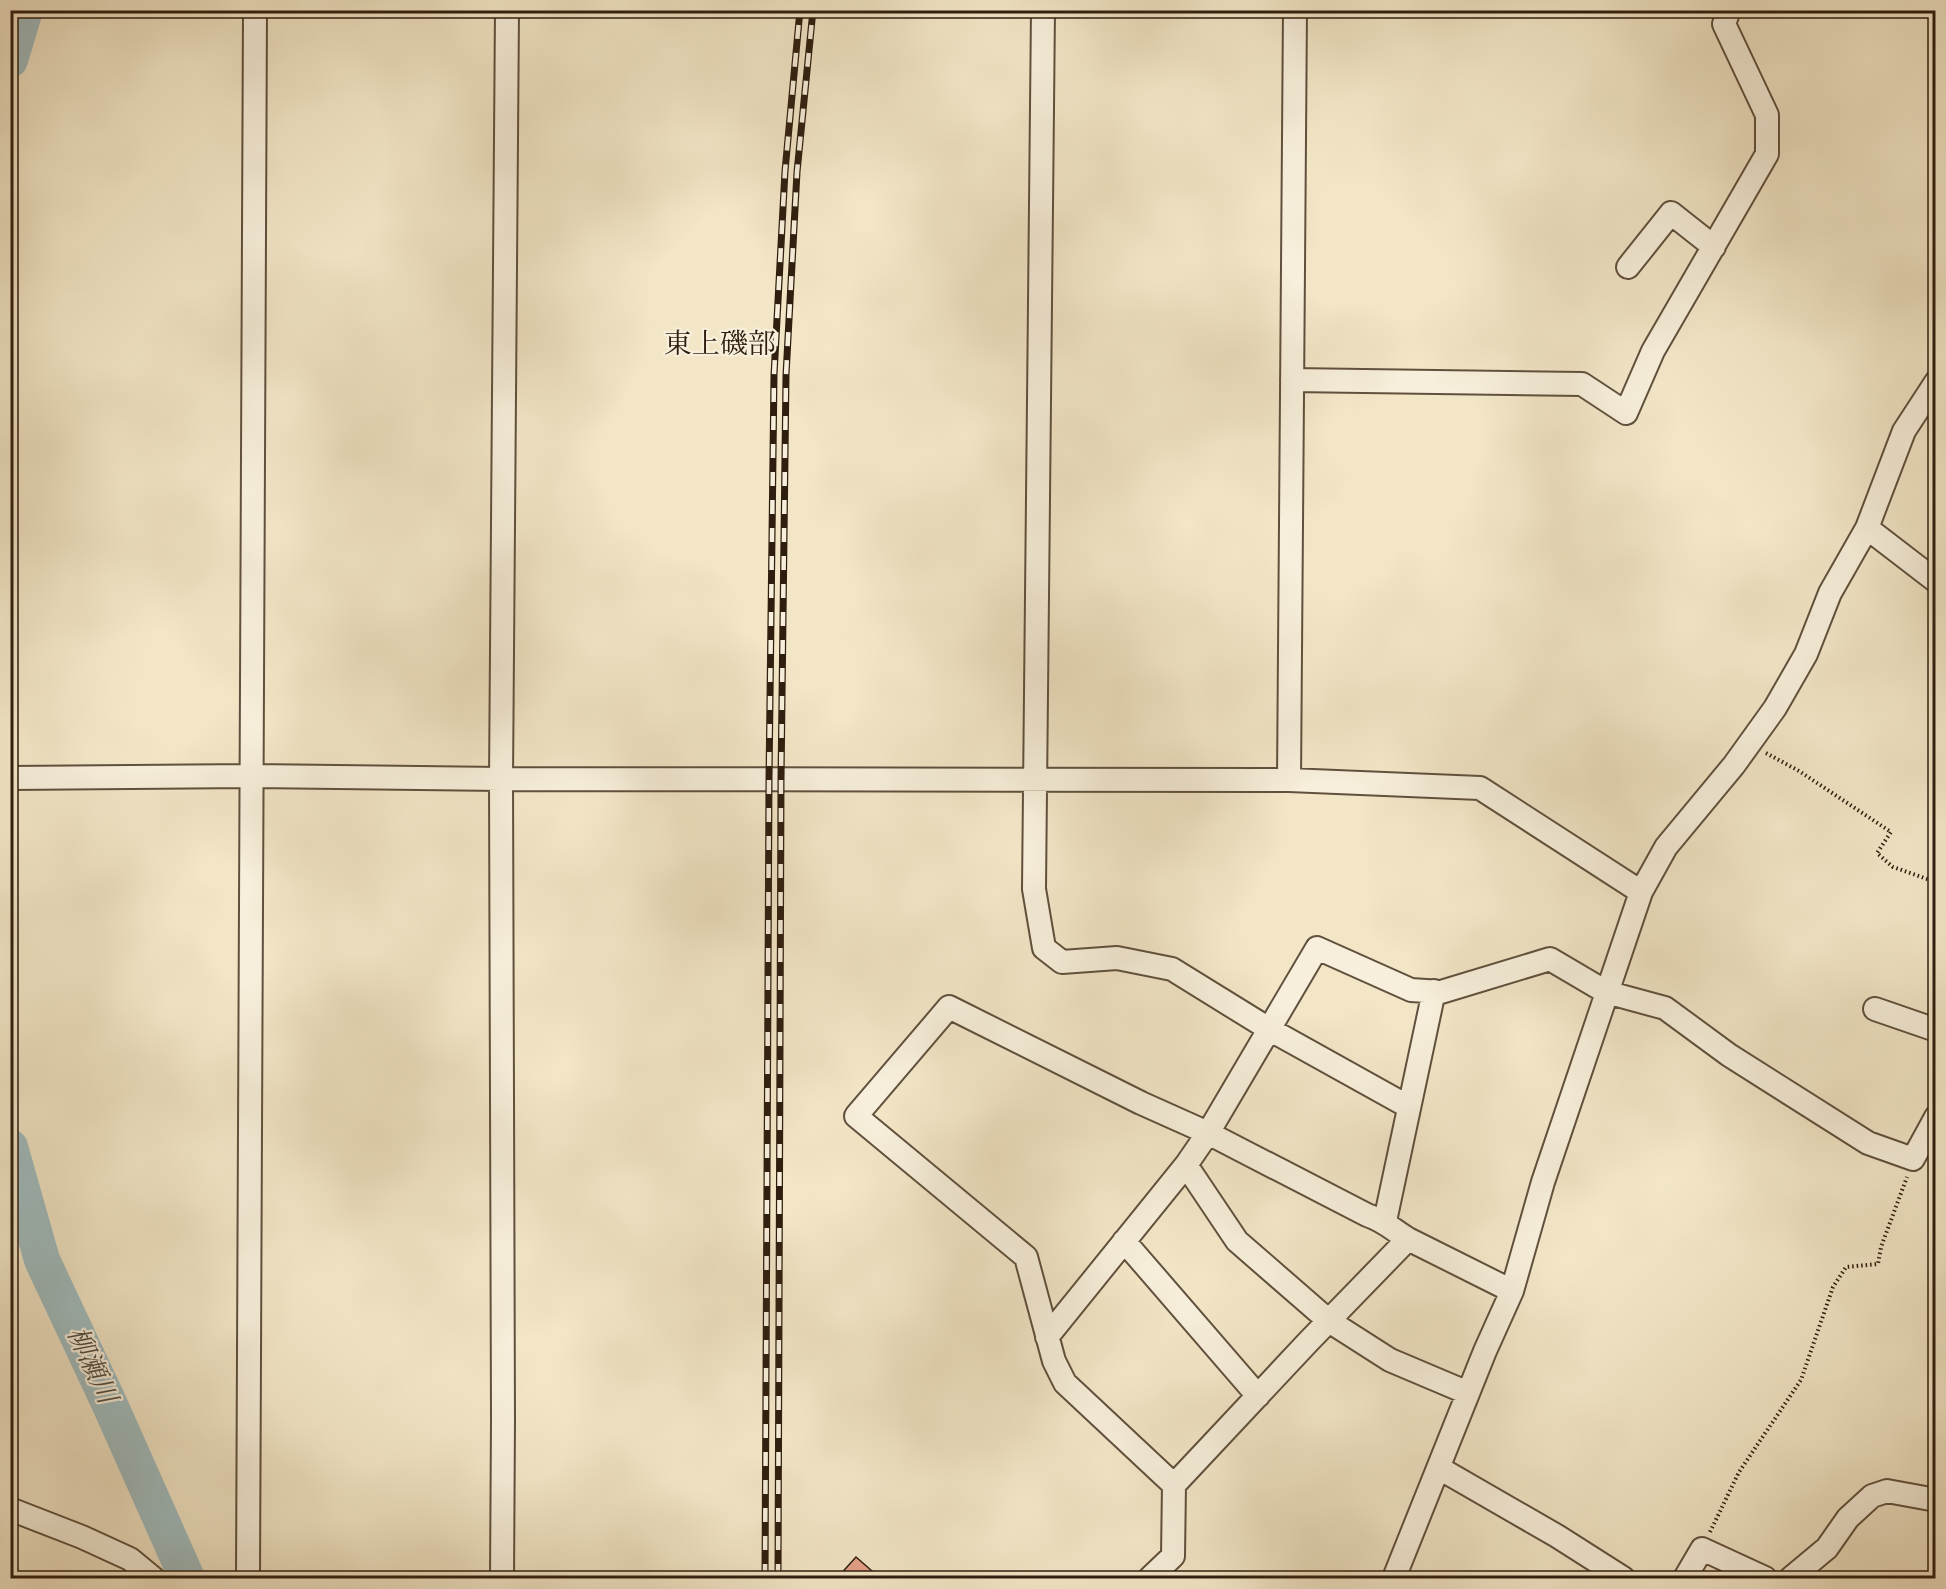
<svg xmlns="http://www.w3.org/2000/svg" width="1946" height="1589" font-family="'Sorts Mill Goudy','Noto Serif JP',serif">
<style>
.lines{fill:none;stroke-linecap:round;stroke-linejoin:round}
.river{stroke:#a0bdc0;stroke-width:36}
.building{fill:#e5a289;stroke:#2f1e0f;stroke-width:1.5}
.minor-casing{stroke:#60503d;stroke-width:26}
.path{stroke:#2f1e0f;stroke-width:4;stroke-dasharray:1.5 3;stroke-linecap:butt}
.minor{stroke:#f7efdb;stroke-width:22}
.rail-casing{stroke:#2f1e0f;stroke-width:7}
.rail{stroke:#f7efdb;stroke-width:4.5;stroke-dasharray:14;stroke-linecap:butt}
.labels{text-anchor:middle;dominant-baseline:central;stroke-width:4.5;stroke-linejoin:round;paint-order:stroke}
.water-label{font-size:27px;font-style:italic;fill:#514e44;stroke:#f7efdb}
.quarter-label{font-size:28px;fill:#2f1e0f;stroke:#f7efdb}
</style>
<rect width="100%" height="100%" fill="#f2e6c7"/>
<filter id="stains"><feTurbulence type="fractalNoise" baseFrequency=".00333" numOctaves="4"/><feColorMatrix values="0 0 0 0 .2 0 0 0 0 .09 0 0 0 0 .02 0 0 0 .5 -.17"/></filter>
<radialGradient id="worn" r=".72"><stop offset=".6" stop-color="#630" stop-opacity="0"/><stop offset="1" stop-color="#630" stop-opacity=".3"/></radialGradient>
<g class="lines">
<path class="river" d="M10,60L25,10
M10,1147L42,1260L110,1405L187,1578"/>
</g>
<path class="building" d="M856,1557L880,1578H837Z"/>
<g class="lines">
<defs>
<path id="minor" d="M1043,10L1034,889L1044,948L1062,962L1117,958L1172,969L1269,1029L1409,1107
M1628,267L1671,213L1714,247
M1292,380L1582,384L1626,413L1653,351L1767,154V115L1724,24L1729,10
M1867,528L1936,581
M10,778L251,776L501,779L1289,780L1480,788L1641,892
M1289,780L1295,10
M1875,1009L1936,1030
M1385,1221L1434,991
M1408,1239L1309,1341L1174,1485L1065,1383L1054,1361L1026,1257L856,1116L949,1007L1141,1103L1208,1133L1367,1215C1385,1221 1393,1230 1408,1239L1512,1291
M1124,1241L1258,1396
M1047,1337L1186,1165
M1468,1393L1390,1360L1329,1321L1237,1241L1186,1165L1208,1133L1317,948L1411,990L1441,992L1550,959L1606,992L1665,1008L1729,1055L1868,1143L1913,1159L1936,1117
M1439,1468L1557,1536L1623,1578
M10,1509L82,1537L130,1559L153,1578
M248,1578L255,10
M502,1578L503,1420L501,779L507,10
M1150,1578L1173,1556L1174,1485
M1394,1578L1485,1351L1512,1291L1543,1182L1641,892L1666,847L1734,765L1775,708L1806,654L1830,593L1867,528L1904,431L1936,382
M1685,1578L1702,1549L1765,1578
M1791,1578L1827,1548L1848,1518L1872,1496L1887,1491L1936,1500"/>
</defs>
<use href="#minor" class="minor-casing"/>
<path class="path" d="M1766,753L1799,771L1891,832L1877,853L1893,867L1936,882
M1710,1532L1739,1472L1801,1380L1833,1287L1846,1267L1878,1264L1881,1247L1907,1177"/>
<use href="#minor" class="minor"/>
<defs>
<path id="rail" d="M765,1578L769,780L774,375L785,171L800,10
M778,1578L781,780L786,375L797,172L813,10"/>
</defs>
<use href="#rail" class="rail-casing"/>
<use href="#rail" class="rail"/>
</g>
<g class="labels">
<g class="water-label">
<text transform="translate(90 1366) rotate(65)">柳瀬川</text>
</g>
<g class="quarter-label">
<text x="720" y="346">東上磯部</text>
</g>
</g>
<rect width="1946" height="1589" fill="none" stroke="#f2e6c7" stroke-width="36"/>
<rect x="12" y="12" width="1922" height="1565" fill="none" stroke="#2f1e0f" stroke-width="3"/>
<rect x="18" y="18" width="1910" height="1553" fill="none" stroke="#2f1e0f" stroke-width="1.5"/>
<rect width="100%" height="100%" filter="url(#stains)"/>
<rect width="100%" height="100%" fill="url(#worn)"/>
</svg>
